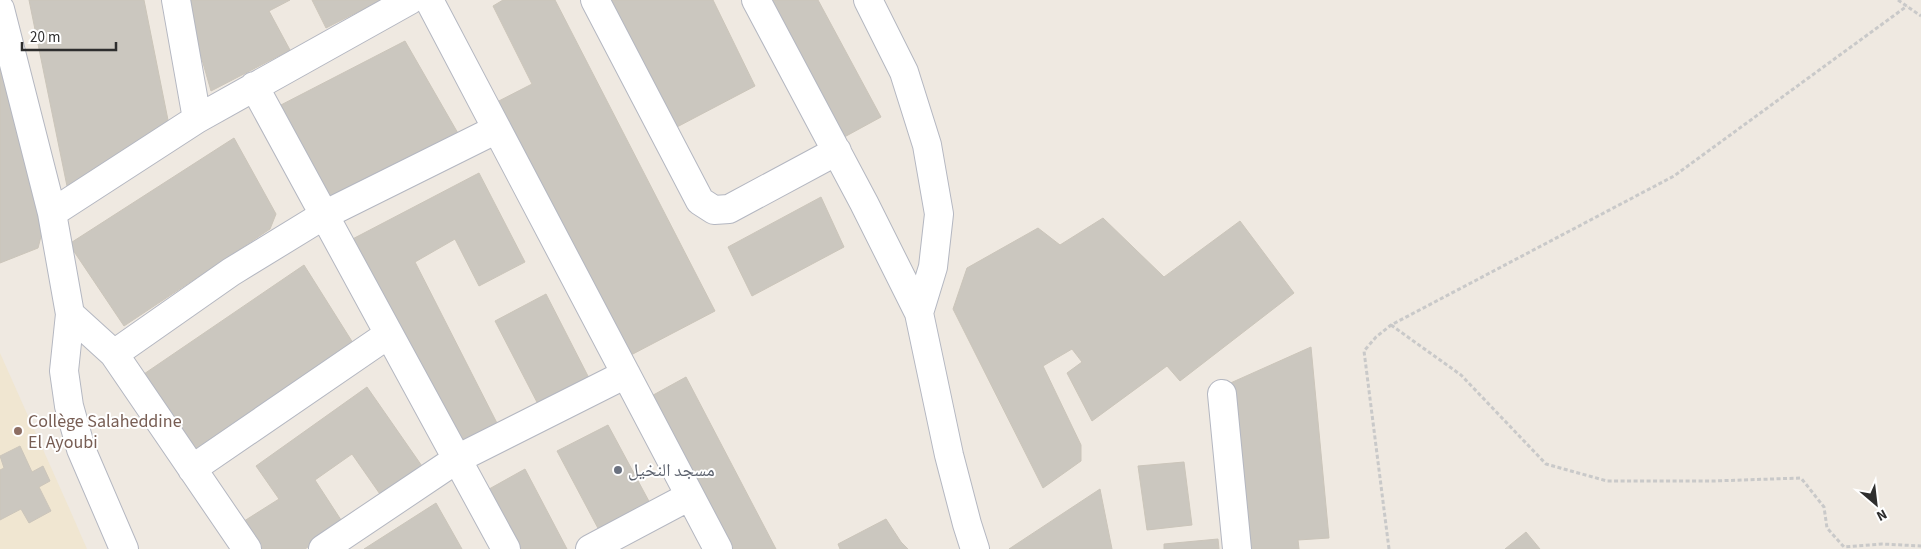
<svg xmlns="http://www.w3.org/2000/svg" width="1921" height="549" font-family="'Source Sans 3','Noto Naskh Arabic',sans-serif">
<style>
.education{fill:#f0e6d1}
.building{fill:#cbc7bf;stroke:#cbc5ba}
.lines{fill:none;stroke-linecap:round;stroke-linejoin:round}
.minor-casing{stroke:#b4b7c1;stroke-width:30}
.path{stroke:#c9c9c9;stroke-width:3;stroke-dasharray:4 2.5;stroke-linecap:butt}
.minor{stroke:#fff;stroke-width:28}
.education-dot{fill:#8d6e63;stroke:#fff;stroke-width:2}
.worship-dot{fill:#6b7280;stroke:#fff;stroke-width:2}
.labels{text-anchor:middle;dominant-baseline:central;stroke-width:4;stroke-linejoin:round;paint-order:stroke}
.education-label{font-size:18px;fill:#785e54;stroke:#fff;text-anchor:start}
.worship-label{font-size:18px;fill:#5b616d;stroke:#fff;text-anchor:start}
</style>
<rect width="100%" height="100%" fill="#efe9e1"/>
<path class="education" d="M0,353L70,510L87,549H0Z"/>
<path class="building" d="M29,0H144L169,125L68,191Z
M185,0H290L269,11L290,50L211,91Z
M312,0H381L326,28Z
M503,0H555L715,311L629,356L493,104L532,84L493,6Z
M608,0H713L755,86L675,128Z
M761,0H818L881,117L837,141Z
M405,41L459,135L327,202L277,107Z
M0,49L45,221L38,248L0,263Z
M234,138L276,214L270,229L124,326L69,244Z
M479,173L525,262L479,286L455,239L415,262L500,429L457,452L343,244Z
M821,197L844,247L752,296L728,247Z
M1103,218L1164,277L1240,221L1294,293L1180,381L1167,366L1092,421L1067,373L1082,362L1072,349L1043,366L1081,445V461L1043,488L953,309L967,268L1038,228L1060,245Z
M304,265L353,343L191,452L141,376Z
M546,294L591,382L540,408L495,321Z
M1311,347L1329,538L1298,540L1299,549H1245L1226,385Z
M686,377L776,549H725L646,399Z
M367,387L424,469L382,497L352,454L315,480L343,523L305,549H258L241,523L279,499L256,466Z
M608,425L651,505L600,532L557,451Z
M20,446L32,472L43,466L50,481L39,487L51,511L29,523L21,509L0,520V470L4,468L0,456Z
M1184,462L1192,525L1147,530L1138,466Z
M525,469L567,549H511L482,493Z
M1100,489L1112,549H1009Z
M436,503L462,549H364Z
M886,519L901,542L908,549H840L838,544Z
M1526,532L1540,549H1505Z
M1218,539L1219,549H1164V544Z"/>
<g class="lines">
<defs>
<path id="minor" d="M176,0L197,119
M429,0L718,549
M595,0L700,201L714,210L729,209L837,151
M756,0L864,203L919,313L949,455L967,524L975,549
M868,0L904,72L927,145L939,214L933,267L919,313
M0,9L52,213L70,314L64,371L69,406L81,449L124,549
M254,86L506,549
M52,213L197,119L410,0
M70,314L114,354L247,549
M114,354L231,272L324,215L497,129
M1222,394L1237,549
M192,469L389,334
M323,549L457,459L626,374
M590,549L690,496"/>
</defs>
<use href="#minor" class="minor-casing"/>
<path class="path" d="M1898,0L1921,16
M1391,325L1461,375L1546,464L1607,481H1713L1801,478L1824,507L1827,528L1844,547L1882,544L1921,546
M1389,549L1364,351L1376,337L1391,325L1674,176L1907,6"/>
<use href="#minor" class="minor"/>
</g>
<circle class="education-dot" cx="18" cy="431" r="5"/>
<circle class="worship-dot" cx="618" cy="470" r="5"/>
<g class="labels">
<g class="education-label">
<text x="28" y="421">Collège Salaheddine<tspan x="28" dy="21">El Ayoubi</tspan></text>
</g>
<g class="worship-label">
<text x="628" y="470">مسجد النخيل</text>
</g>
</g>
<g transform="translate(1876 504) rotate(152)" stroke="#ffffff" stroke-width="4" paint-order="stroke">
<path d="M0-4L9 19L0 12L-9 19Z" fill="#2e2e2e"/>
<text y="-8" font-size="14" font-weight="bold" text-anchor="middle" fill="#2e2e2e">N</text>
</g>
<path d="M22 42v8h94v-8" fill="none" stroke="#2e2e2e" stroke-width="2.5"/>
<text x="30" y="42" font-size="15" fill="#2e2e2e" stroke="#ffffff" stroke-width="4" paint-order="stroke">20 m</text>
</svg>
